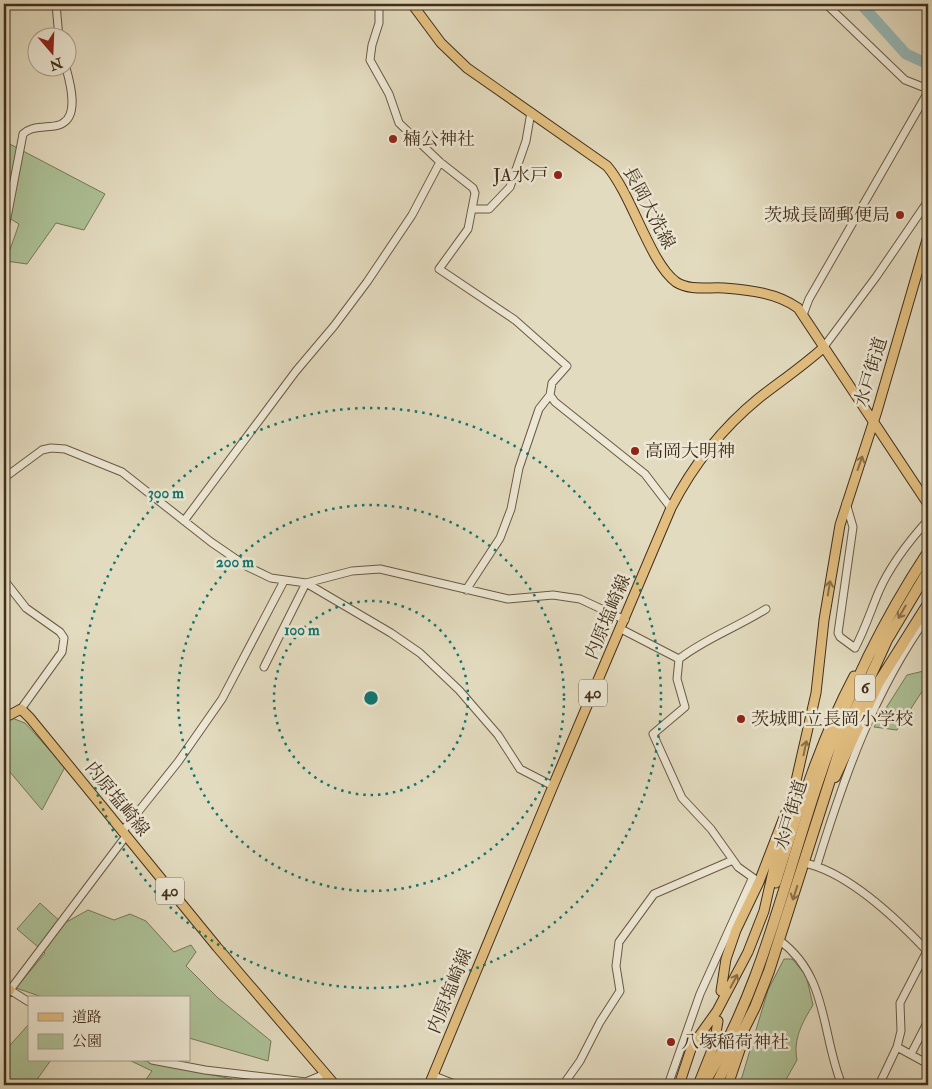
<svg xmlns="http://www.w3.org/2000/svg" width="932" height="1089" font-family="'IM FELL Double Pica','Noto Serif JP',serif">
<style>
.green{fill:#adc197;stroke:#777858}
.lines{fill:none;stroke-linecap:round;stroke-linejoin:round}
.river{stroke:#96b9b8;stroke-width:11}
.minor-casing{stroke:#6a5943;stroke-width:9}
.major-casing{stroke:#412e1a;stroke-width:11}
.highway-casing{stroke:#412e1a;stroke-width:12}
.minor{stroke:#ede8d5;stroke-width:7}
.major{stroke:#e2be80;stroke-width:9}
.highway{stroke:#e2be80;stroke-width:10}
.oneway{stroke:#896f48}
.ring{fill:none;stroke:#0f766e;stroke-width:2.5;stroke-dasharray:2.5 5}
.poi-dot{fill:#8f2418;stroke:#ede8d5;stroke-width:2}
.labels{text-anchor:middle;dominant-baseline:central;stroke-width:5;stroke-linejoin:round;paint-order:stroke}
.shield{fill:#ede8d5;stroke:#756652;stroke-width:1}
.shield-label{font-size:16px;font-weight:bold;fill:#412e1a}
.poi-label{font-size:18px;fill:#412e1a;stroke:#ede8d5;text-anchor:start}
.street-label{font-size:18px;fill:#412e1a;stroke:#ede8d5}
.centre{fill:#0f766e;stroke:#ede8d5;stroke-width:2.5}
.ring-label{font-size:15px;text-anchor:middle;font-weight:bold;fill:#0f766e;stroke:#ede8d5;stroke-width:5;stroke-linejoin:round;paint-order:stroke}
</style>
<rect width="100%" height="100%" fill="#e3dbbf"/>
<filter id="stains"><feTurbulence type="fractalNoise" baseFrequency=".004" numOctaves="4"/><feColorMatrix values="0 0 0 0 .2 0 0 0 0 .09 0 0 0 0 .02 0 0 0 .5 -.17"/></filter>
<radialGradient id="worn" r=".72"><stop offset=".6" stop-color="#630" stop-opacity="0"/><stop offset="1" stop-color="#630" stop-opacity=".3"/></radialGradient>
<path class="green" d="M4,141L105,194L84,230L56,223L27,264L6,261L19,224L4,215Z
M928,670V690H923L897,730L874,727L907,675Z
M4,715L25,723L65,767L42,810L4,765Z
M40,903L63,924L88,910L114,920L130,914L146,921L174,952L191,945L196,952L186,966L218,998L271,1041L268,1061L189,1038V998H45L16,988L45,953L17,929Z
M784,959H792L806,975L813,1005C802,1023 793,1039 797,1060L783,1085H736L742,1077L768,990Z
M29,1024V1060H51L33,1085H4V1052Z
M129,1060H140L232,1079L227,1085H142L152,1071Z"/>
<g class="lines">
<path class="river" d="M861,4L906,54L928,64"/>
<defs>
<path id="minor" d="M56,4L59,38
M379,4V23L372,45L370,60L389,94L399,123L440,162L473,188L475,193L468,229L439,269L515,320L567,366L552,383L550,395L539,409L519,468L511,509L500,538L466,590
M826,4L905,80L928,89
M472,209H489L510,187L526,141L531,112
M4,233L23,134C29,128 36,128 44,127C51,126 58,127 63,123C79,114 70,82 66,68
M803,315L809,299L928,92
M823,348L876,277L928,201
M550,395L555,402L645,474L671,508
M4,478L42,450L51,448L65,449L122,472L211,542L246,566L271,578L306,583L352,571L380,569L508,599L553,595L580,599L625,620
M846,503L853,527L838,633L840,637L855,648C865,629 871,610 879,591C890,566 910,540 928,520
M184,521L296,371L334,326L367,282L412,215L440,162
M4,580L26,608L60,632L64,638L62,652L21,709
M621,629L679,659L677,679L685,707L653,734L682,798L711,829L738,867L759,882
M679,659C706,638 738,627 766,609
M264,667L306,583L391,633L420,653L459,690L498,735L520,769L553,786
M122,832L178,762L222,699L284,581
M805,863C849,873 898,920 928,952
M817,865C844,777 874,691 928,616
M779,940C829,976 821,1035 842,1085
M10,990L29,1002
M4,998L126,836
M897,1047L928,1064
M911,1054L928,1021
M152,1060L205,1070L306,1082L325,1074
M434,1076L457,1085
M563,1085L580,1061L600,1022L620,991L616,966L619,942L654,894L733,860
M668,1085L700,994L752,879
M879,1085L897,1047L901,1031L900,1003L927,951"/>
<path id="major" d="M412,4L441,43L467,68L607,166C632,195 650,263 676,282C690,291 708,287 724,288C750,290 777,293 798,308L928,504
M4,718L21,709L30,718L217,947L335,1085
M776,883C798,812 819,742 854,676
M4,989L10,990
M721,991L726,959L736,930L759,882L793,794L816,693L824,620L840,525L877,411L928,236
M429,1085L553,786L671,508C693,465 721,429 759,398C781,381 803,366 823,348
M679,1085L692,1046L717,1011L748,952L764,911L780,841
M698,1085L714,1045L718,1021
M728,1085L745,1035"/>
<path id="highway" d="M835,777L879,682L928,604
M703,1085C763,988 785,876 822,770C848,691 882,622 928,552
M716,1085L755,1007L769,971L846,730L887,640L928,571"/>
</defs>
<use href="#minor" class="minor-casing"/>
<use href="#major" class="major-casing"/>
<use href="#highway" class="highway-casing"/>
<use href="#minor" class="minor"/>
<use href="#major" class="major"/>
<use href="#highway" class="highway"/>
</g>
<defs><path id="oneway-shaft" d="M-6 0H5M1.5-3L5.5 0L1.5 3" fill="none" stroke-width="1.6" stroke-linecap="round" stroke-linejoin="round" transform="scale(1.25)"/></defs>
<g class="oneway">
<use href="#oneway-shaft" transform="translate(860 463) rotate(-71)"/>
<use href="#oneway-shaft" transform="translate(829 588) rotate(-81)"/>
<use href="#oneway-shaft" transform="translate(902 612) rotate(120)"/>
<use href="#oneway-shaft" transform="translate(805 748) rotate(-78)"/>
<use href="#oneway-shaft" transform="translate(795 893) rotate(108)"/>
<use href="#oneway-shaft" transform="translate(734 981) rotate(-62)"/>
</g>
<g class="ring">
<circle cx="371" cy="698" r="97"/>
<circle cx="371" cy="698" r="193"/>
<circle cx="371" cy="698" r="290"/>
</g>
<g class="poi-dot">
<circle cx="393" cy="139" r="5"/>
<circle cx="558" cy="175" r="5"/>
<circle cx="900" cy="215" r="5"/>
<circle cx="635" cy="451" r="5"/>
<circle cx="741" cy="719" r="5"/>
<circle cx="671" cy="1042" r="5"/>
</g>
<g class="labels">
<g class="shield">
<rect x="855" y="674.5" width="20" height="27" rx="4"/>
<rect x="579" y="679.5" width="28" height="27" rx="4"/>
<rect x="156" y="877.5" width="28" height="27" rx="4"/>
</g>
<g class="shield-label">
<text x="865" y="688">6</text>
<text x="593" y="693">40</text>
<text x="170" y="891">40</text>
</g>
<g class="poi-label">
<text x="403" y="139">楠公神社</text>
<text x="548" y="175" text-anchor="end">JA水戸</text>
<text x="890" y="215" text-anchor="end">茨城長岡郵便局</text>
<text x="645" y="451">高岡大明神</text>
<text x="751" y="719">茨城町立長岡小学校</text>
<text x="681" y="1042">八塚稲荷神社</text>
</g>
<g class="street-label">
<text transform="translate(649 208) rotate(62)">長岡大洗線</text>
<text transform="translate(871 372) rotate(-73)">水戸街道</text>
<text transform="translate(608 617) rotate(-67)">内原塩崎線</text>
<text transform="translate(117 799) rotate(51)">内原塩崎線</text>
<text transform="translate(791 815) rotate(-73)">水戸街道</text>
<text transform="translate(450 991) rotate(-68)">内原塩崎線</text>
</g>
</g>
<circle cx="371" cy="698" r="8" class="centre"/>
<g class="ring-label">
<text x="166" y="498">300 m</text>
<text x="235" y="567">200 m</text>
<text x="302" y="635">100 m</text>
</g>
<rect width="932" height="1089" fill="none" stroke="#e3dbbf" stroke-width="20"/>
<rect x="5" y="5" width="922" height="1079" fill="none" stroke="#412e1a" stroke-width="2.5"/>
<rect x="10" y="10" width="912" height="1069" fill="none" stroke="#412e1a"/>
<rect x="28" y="996" width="162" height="65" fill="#ede8d5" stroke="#a89e8a"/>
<rect x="38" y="1013" width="25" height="8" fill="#e2be80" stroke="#a89e8a"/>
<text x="72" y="1022" font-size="15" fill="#412e1a">道路</text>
<rect x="38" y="1034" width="25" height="15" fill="#adc197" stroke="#a89e8a"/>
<text x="72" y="1046" font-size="15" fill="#412e1a">公園</text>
<g transform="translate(52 52) rotate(161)"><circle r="24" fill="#ede8d5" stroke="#a89e8a"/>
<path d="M0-4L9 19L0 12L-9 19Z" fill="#8f2418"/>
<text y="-8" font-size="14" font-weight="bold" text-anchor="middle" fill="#412e1a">N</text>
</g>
<rect width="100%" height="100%" filter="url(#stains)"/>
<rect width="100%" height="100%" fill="url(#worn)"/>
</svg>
